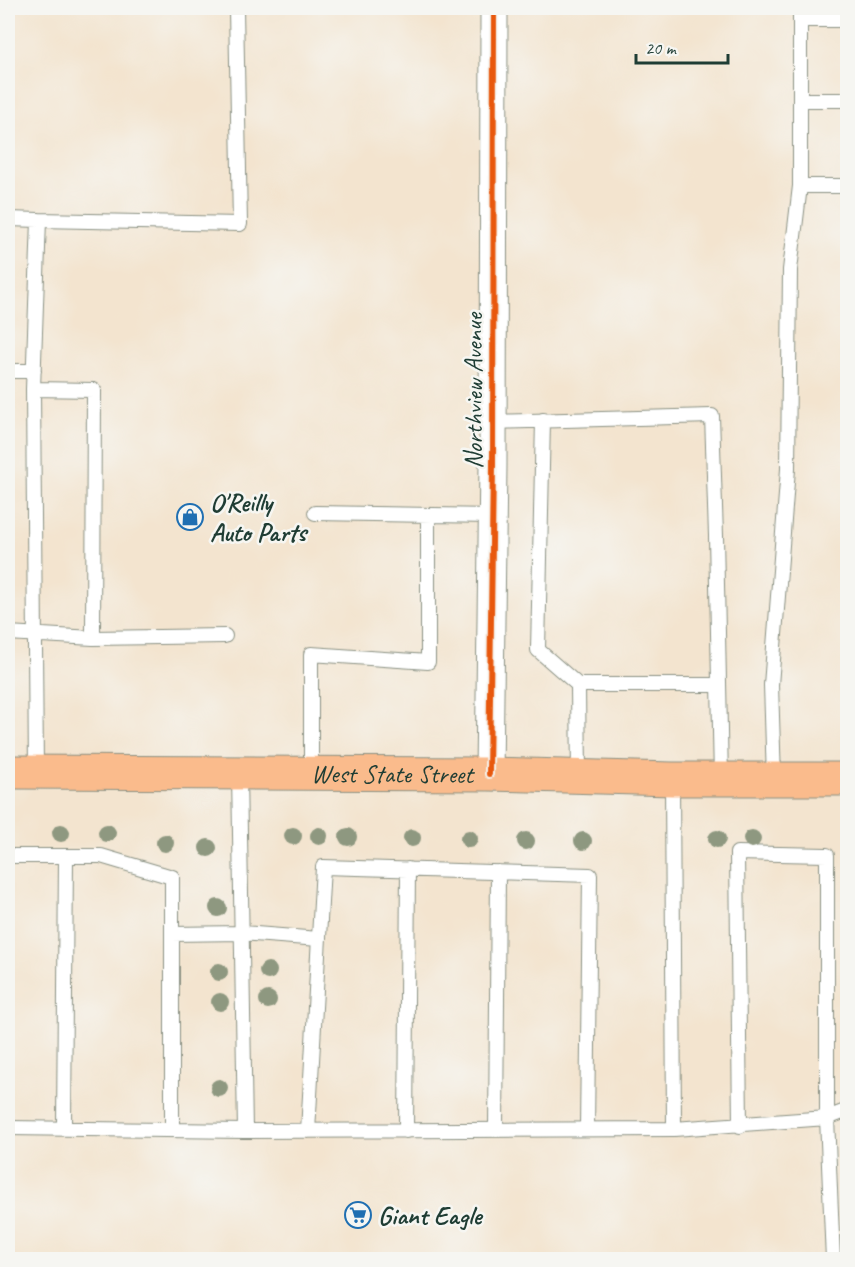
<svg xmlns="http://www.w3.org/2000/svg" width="855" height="1267" font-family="Caveat,sans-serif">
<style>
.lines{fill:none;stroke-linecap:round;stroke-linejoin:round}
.lane-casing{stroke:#899082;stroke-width:16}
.street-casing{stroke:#899082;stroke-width:29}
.highway-casing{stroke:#899082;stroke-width:35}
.lane{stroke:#fff;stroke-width:14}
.street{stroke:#fff;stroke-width:27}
.highway{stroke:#fabb8c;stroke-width:33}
.cycleway-casing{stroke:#f6f6f2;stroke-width:10}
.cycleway{stroke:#e8590c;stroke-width:6}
.tree{fill:#8e9880}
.labels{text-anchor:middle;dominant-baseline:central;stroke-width:5;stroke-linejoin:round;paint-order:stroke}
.street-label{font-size:26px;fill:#1f3d34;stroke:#f6f6f2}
.poi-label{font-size:26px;font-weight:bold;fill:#1f3d34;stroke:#f6f6f2;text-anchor:start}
</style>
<rect width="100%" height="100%" fill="#f6f6f2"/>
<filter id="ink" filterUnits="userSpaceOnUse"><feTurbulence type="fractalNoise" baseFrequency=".0167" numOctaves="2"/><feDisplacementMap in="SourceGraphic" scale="12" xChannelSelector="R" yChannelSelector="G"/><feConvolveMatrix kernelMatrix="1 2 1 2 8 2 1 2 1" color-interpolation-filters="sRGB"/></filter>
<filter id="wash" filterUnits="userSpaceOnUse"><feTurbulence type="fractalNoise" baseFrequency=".008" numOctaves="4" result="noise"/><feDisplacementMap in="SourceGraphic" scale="24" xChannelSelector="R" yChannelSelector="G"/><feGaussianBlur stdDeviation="1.35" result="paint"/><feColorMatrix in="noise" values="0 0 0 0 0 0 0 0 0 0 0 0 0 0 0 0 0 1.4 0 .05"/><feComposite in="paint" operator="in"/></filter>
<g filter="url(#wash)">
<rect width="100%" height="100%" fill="#f3e4cf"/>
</g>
<g filter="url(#ink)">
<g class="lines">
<defs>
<path id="lane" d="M800,20H848
M800,100H848
M800,186H848
M8,219L39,220
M8,371H34
M33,389L94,390L93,638L225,636
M543,420L538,650L578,685H719
M493,422L712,416L716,536L721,779
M315,513L492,516
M8,633L93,638
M578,685L579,777
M36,773L33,389L39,220L240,224L236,8
M239,774L245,1131
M311,774V654L428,662V515
M672,779L674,1129
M774,779L771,685L788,469L790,270L800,186V8
M8,856H101L172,877V1129
M172,934L242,933L319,939
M8,1128L245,1131L674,1129L827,1118V855L737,853L740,1126
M64,1128L66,856
M496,1130L498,872
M308,1131L323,867L590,875L587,1129
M406,1131L408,869
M833,1260L827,1118L848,1110"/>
<path id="street" d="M489,774L493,465L494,8"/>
<g id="highway">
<path id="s1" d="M8,772L489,774L672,779H848"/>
</g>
</defs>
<use href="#lane" class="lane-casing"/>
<use href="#street" class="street-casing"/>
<use href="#highway" class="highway-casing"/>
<use href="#lane" class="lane"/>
<use href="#street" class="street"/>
<use href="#highway" class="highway"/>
<defs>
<path id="cycleway" d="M489,774L493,465L494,8"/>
</defs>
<use href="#cycleway" class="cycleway-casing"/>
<use href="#cycleway" class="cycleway"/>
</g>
<g class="tree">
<circle cx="61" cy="833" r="9"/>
<circle cx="107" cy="833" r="9"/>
<circle cx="293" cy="836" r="9"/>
<circle cx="319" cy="836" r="9"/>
<circle cx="348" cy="837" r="9"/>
<circle cx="412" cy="838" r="9"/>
<circle cx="469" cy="839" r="9"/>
<circle cx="717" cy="839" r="9"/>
<circle cx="752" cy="839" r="9"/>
<circle cx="526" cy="841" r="9"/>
<circle cx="583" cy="841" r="9"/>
<circle cx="165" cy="843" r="9"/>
<circle cx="208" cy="848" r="9"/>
<circle cx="218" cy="908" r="9"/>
<circle cx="268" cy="971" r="9"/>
<circle cx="219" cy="972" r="9"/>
<circle cx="268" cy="1000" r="9"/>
<circle cx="220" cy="1002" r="9"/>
<circle cx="219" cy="1088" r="9"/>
</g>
</g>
<defs>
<symbol id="shop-ring" viewBox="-11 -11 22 22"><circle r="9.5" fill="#f6f6f2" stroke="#1f6fb2" stroke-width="1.5"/><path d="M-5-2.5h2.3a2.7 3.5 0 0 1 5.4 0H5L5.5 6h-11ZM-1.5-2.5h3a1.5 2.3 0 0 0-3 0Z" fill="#1f6fb2"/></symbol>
<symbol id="supermarket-ring" viewBox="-11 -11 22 22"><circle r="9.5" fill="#f6f6f2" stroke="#1f6fb2" stroke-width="1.5"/><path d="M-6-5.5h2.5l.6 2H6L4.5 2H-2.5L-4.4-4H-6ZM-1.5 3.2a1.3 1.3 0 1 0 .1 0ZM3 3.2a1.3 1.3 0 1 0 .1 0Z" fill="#1f6fb2"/></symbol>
</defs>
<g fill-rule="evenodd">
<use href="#shop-ring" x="175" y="502" width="30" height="30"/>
<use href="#supermarket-ring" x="343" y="1200" width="30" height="30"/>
</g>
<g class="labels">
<g class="street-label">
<text transform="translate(473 391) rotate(-90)">Northview Avenue</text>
<text stroke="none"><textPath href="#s1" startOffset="384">West State Street</textPath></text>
</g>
<g class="poi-label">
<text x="210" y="502">O'Reilly<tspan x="210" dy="30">Auto Parts</tspan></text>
<text x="378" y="1215">Giant Eagle</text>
</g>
</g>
<rect width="855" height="1267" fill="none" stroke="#f6f6f2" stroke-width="30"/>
<path d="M636 54v9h92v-9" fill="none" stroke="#1f3d34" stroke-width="3"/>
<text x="645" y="54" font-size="18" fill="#1f3d34" stroke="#f6f6f2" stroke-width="4.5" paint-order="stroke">20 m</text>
</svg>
